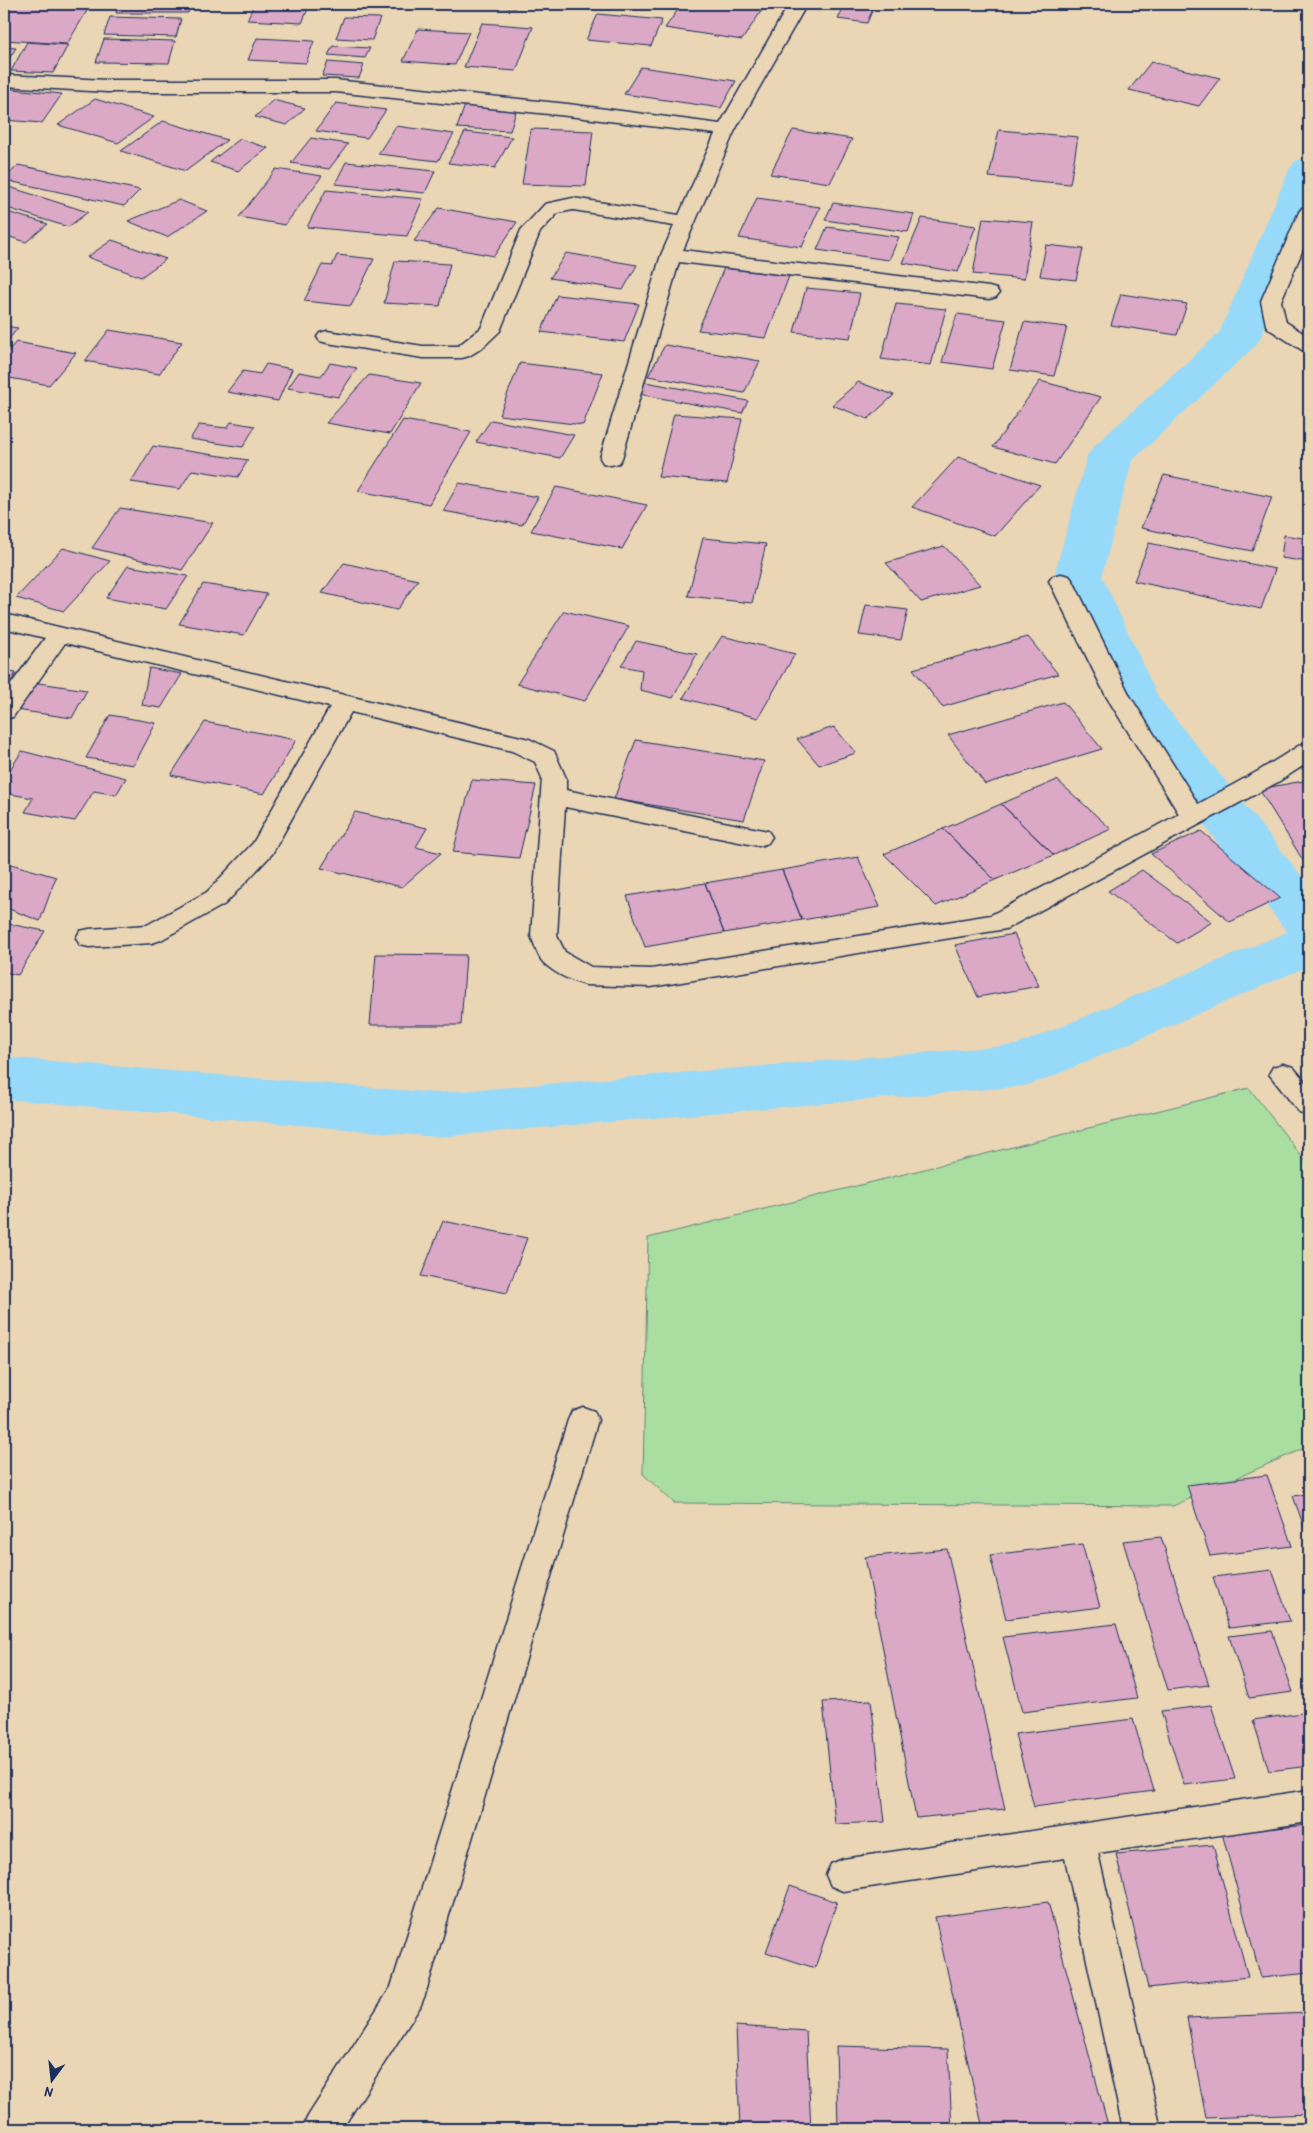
<svg xmlns="http://www.w3.org/2000/svg" width="1313" height="2133" font-family="'Patrick Hand',sans-serif">
<style>
.green{fill:#a9dea0;stroke:#62867f}
.lines{fill:none;stroke-linecap:round;stroke-linejoin:round}
.canal{fill:#97d9f9;fill-rule:evenodd}
.building{fill:#dba9c6;stroke:#1b2f5e}
.minor-casing{stroke:#1b2f5e;stroke-width:3}
.minor{fill:#ead6b4;fill-rule:evenodd}
</style>
<rect width="100%" height="100%" fill="#ead6b4"/>
<filter id="ink" filterUnits="userSpaceOnUse"><feTurbulence type="fractalNoise" baseFrequency=".02" numOctaves="2"/><feDisplacementMap in="SourceGraphic" scale="10" xChannelSelector="R" yChannelSelector="G"/><feConvolveMatrix kernelMatrix="1 2 1 2 8 2 1 2 1" color-interpolation-filters="sRGB"/></filter>
<g filter="url(#ink)">
<path class="green" d="M1249,1088L1309,1166V1446L1173,1506L674,1503L643,1474L648,1238Z"/>
<g class="lines">
<path class="canal" d="M1309,158V218L1260,339L1253,348L1132,461L1102,576L1158,697L1309,885V966L1044,1080L1024,1086L436,1137L4,1099V1057L436,1093L1017,1045L1287,932L1117,713L1110,702L1054,576L1087,456L1094,446L1219,333L1289,170L1295,161Z"/>
</g>
<path class="building" d="M4,4H50L90,6L67,44L4,40Z
M118,4H190L188,13H116Z
M254,4H310L302,23L247,20Z
M342,4H372L370,9L341,7Z
M387,4H415L414,7L386,6Z
M478,4H516L515,8L477,6Z
M682,4H766L742,40L665,28Z
M845,4H875L867,23L838,19Z
M598,14L662,20L651,46L586,40Z
M110,17L181,19L176,37L104,35Z
M344,17L380,18L372,40L336,38Z
M482,23L533,27L516,71L464,67Z
M418,29L469,32L455,65L403,61Z
M257,38L314,41L306,63L248,60Z
M104,39L175,41L169,63L96,62Z
M27,42L68,45L53,73L11,71Z
M333,46L370,48L365,58L328,55Z
M4,47L16,48L4,66Z
M328,62L364,65L359,78L322,76Z
M1151,62L1220,78L1199,106L1129,90Z
M641,67L736,81L721,108L624,94Z
M4,88L62,94L42,123L4,120Z
M95,99L154,117L118,143L58,125Z
M273,100L305,108L287,125L255,117Z
M336,103L386,110L367,138L316,131Z
M465,105L517,108L510,131L457,128Z
M163,121L227,140L186,171L121,151Z
M396,126L454,134L438,161L378,154Z
M531,129L593,131L586,186L522,184Z
M793,130L852,139L830,183L770,174Z
M999,130L1078,137L1070,184L989,177Z
M465,132L512,137L495,168L448,163Z
M311,138L348,144L329,169L291,163Z
M240,139L268,148L238,171L210,162Z
M346,162L435,171L425,193L335,184Z
M18,165L140,190L124,206L4,180Z
M276,169L322,176L285,225L239,217Z
M6,186L88,212L68,227L4,207V188Z
M326,190L423,199L407,236L307,227Z
M757,198L820,207L802,247L739,238Z
M179,200L207,211L167,237L128,221Z
M833,203L914,214L908,232L825,220Z
M439,208L517,222L494,256L414,241Z
M4,211L48,224L26,242L4,235Z
M922,218L976,226L958,272L903,263Z
M983,218L1033,222L1024,279L973,274Z
M827,227L899,237L889,260L817,250Z
M112,240L166,259L141,277L87,257Z
M1046,245L1083,249L1076,280L1040,276Z
M566,253L637,265L623,290L550,278Z
M337,255L374,259L351,306L304,301L322,265L332,266Z
M395,261L450,264L440,306L384,303Z
M724,268L789,276L766,338L698,330Z
M806,288L860,293L850,338L794,332Z
M1121,294L1187,304L1177,335L1111,325Z
M557,295L639,304L624,342L541,332Z
M896,304L946,309L931,365L881,359Z
M957,314L1006,320L992,369L942,362Z
M1024,322L1067,327L1054,376L1010,370Z
M4,326L18,328L4,345Z
M109,330L182,342L159,374L85,361Z
M16,342L76,353L49,385L4,377V356Z
M665,345L760,361L744,393L648,376Z
M330,363L357,368L338,397L288,388L299,372L321,376Z
M520,363L603,373L583,425L499,415Z
M266,364L292,369L278,401L227,392L243,371L260,374Z
M369,375L421,383L390,434L326,423Z
M640,381L748,401L742,413L633,393Z
M1040,381L1101,397L1055,464L993,447Z
M858,382L894,395L868,419L832,405Z
M674,414L742,419L727,483L658,477Z
M403,420L471,432L429,504L358,491Z
M491,420L574,435L560,458L476,442Z
M231,422L255,426L243,447L190,439L199,425L227,428Z
M153,446L248,460L238,477L192,470L180,489L131,482Z
M958,457L1040,485L995,536L912,507Z
M1164,475L1272,497L1252,551L1141,528Z
M459,483L538,497L522,525L443,511Z
M556,487L647,505L622,549L531,531Z
M120,508L213,523L182,570L92,548Z
M1284,535L1309,539V562L1281,558Z
M703,538L766,544L752,603L688,596Z
M1149,543L1275,569L1261,609L1134,581Z
M944,546L980,585L921,602L886,563Z
M63,548L110,561L64,611L16,598Z
M344,563L418,580L397,610L322,593Z
M128,566L188,576L166,609L106,598Z
M203,584L267,594L244,635L179,624Z
M866,605L908,610L901,640L859,635Z
M564,611L629,626L585,701L517,684Z
M722,636L795,654L758,718L683,698Z
M1028,637L1058,674L942,707L913,669Z
M636,641L697,654L673,698L640,690L642,670L621,666Z
M149,668L182,674L161,708L142,705Z
M4,671L16,673L4,694Z
M32,682L87,690L72,718L16,710Z
M1063,702L1102,749L985,784L948,735Z
M110,715L156,723L134,765L86,758Z
M205,722L296,740L264,794L171,775Z
M834,727L856,753L819,765L797,739Z
M636,740L764,761L744,820L614,799Z
M22,751L126,778L116,795L94,791L75,821L25,812L33,798L4,793V779Z
M472,780L536,785L519,858L453,852Z
M1057,780L1111,829L1054,855L1001,804Z
M1309,780V870L1259,789Z
M1001,804L1054,855L995,880L943,829Z
M355,812L427,828L416,847L441,853L402,887L321,868Z
M943,829L995,880L936,906L884,854Z
M1201,831L1280,898L1230,922L1151,854Z
M858,857L880,907L802,920L782,870Z
M4,862L56,877L40,921L4,907Z
M782,870L802,920L724,933L705,883Z
M1142,870L1212,922L1177,943L1108,891Z
M705,883L724,933L645,947L627,896Z
M4,923L45,931L18,975L4,972Z
M1014,934L1039,986L978,997L955,945Z
M376,954L466,955L461,1025H370Z
M443,1221L527,1238L507,1293L421,1276Z
M1267,1475L1292,1546L1210,1556L1187,1485Z
M1309,1494V1541L1293,1496Z
M1161,1537L1209,1685L1168,1690L1123,1541Z
M1082,1544L1100,1607L1006,1619L990,1555Z
M947,1549L1005,1809L916,1818L865,1557Z
M1272,1570L1290,1621L1229,1628L1213,1577Z
M1116,1624L1137,1698L1022,1712L1003,1637Z
M1272,1631L1293,1692L1249,1698L1229,1636Z
M871,1700L885,1822L835,1824L823,1702Z
M1211,1705L1235,1779L1184,1785L1161,1711Z
M1309,1712V1766L1269,1771L1253,1720Z
M1133,1719L1154,1791L1034,1807L1015,1734Z
M1309,1825V1973L1261,1978L1222,1833Z
M1213,1845L1248,1977L1148,1988L1116,1854Z
M790,1886L837,1902L815,1968L766,1952Z
M1048,1902L1109,2129H983L935,1917Z
M1309,2013V2114L1206,2118L1187,2018Z
M736,2026L806,2031L811,2129H740Z
M836,2046L948,2049L952,2129H838Z"/>
<g class="lines">
<defs>
<path id="minor" d="M789,4H807L735,130L683,250L989,287L996,289L999,293L996,297L989,299L679,262L622,458L619,463L611,465L603,463L600,458L661,255L674,226L573,210L558,213L540,232L500,331L482,348L469,356L462,358H423L327,343L320,341L317,337L320,333L327,331L423,346H458L481,328L521,230L545,204L573,198L679,215L715,134L568,116L335,92H107L4,86V75L107,80H335L568,104L720,124Z
M1309,206V235L1281,301L1286,322L1309,337V352L1302,350L1269,329L1266,325L1261,301L1299,212L1302,208Z
M1061,574L1069,576L1073,581L1130,696L1198,804L1260,770L1300,745L1309,743V762L1278,782L1006,929L651,987L586,985C573,982 556,974 546,965C538,959 535,945 531,936L542,778L535,762L512,751L351,712L272,854L225,904L161,940L152,943L89,947L80,945L76,938L80,931L89,929L147,925L207,892L253,843L330,707L65,643L13,717L4,719V694L45,638L4,628V614L529,739L554,751L566,778V790L768,831L772,837L768,843L759,846L565,807L557,936L565,952L591,967L651,969L991,915L1179,814L1106,696L1049,581L1053,576Z
M1283,1064L1293,1067L1309,1086V1115L1299,1112L1269,1074L1273,1067Z
M583,1407L594,1411L598,1420L425,1995L420,2007L342,2129H302L308,2116L391,1987L568,1420L572,1411Z
M1309,1790V1822L1098,1853L1161,2129H1123L1065,1858L843,1891L831,1886L826,1875L831,1864L843,1859Z"/>
</defs>
<use href="#minor" class="minor-casing"/>
<use href="#minor" class="minor"/>
</g>
</g>
<rect width="1313" height="2133" fill="none" stroke="#ead6b4" stroke-width="20"/>
<rect x="10" y="10" width="1293" height="2113" fill="none" stroke="#1b2f5e" stroke-width="2" filter="url(#ink)"/>
<g transform="translate(52 2080) rotate(195)" stroke="#ead6b4" stroke-width="4" paint-order="stroke">
<path d="M0-4L9 19L0 12L-9 19Z" fill="#1b2f5e"/>
<text y="-8" font-size="14" font-weight="bold" text-anchor="middle" fill="#1b2f5e">N</text>
</g>
</svg>
